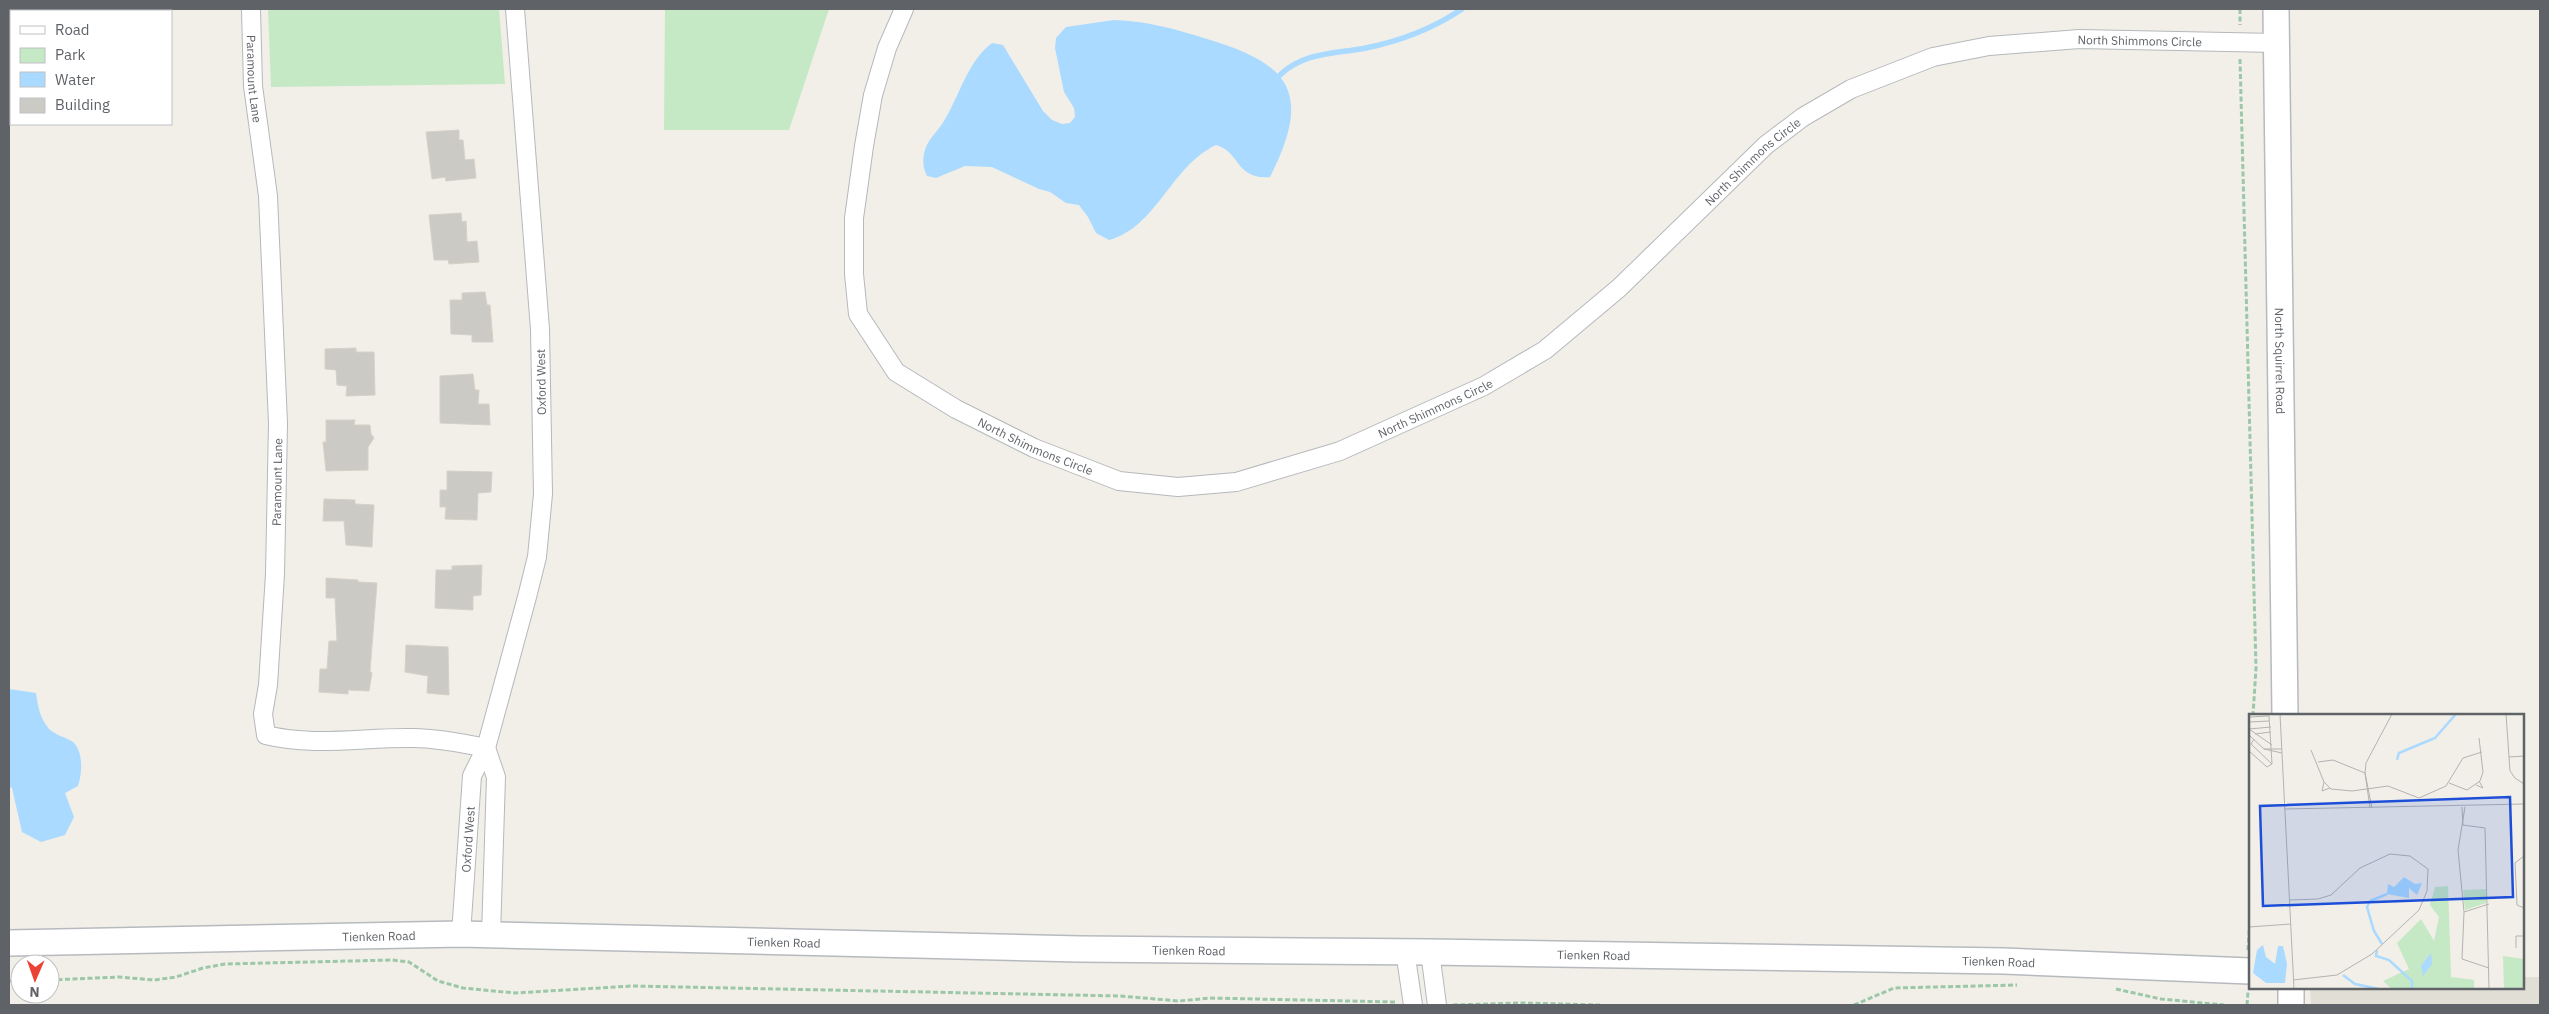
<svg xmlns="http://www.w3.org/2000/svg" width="2549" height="1014" font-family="'IBM Plex Sans',sans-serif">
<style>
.education{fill:#e1ded6}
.green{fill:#c5e8c5}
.water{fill:#aadaff}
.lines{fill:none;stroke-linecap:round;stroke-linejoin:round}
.stream{stroke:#aadaff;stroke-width:5.5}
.building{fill:#cccac5;stroke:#d6d1c6}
.street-casing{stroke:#b5b8bc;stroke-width:20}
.secondary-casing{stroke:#b6babf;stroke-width:28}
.path{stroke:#9cc7a9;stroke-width:3;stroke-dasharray:5 2.5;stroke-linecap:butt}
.street{stroke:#fff;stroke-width:18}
.secondary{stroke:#fff;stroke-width:25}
.labels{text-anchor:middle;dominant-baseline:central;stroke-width:5;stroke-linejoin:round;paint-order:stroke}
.street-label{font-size:12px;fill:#5f6368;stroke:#fff}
.inset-river{fill:none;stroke:#aadaff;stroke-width:2.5}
.inset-road{fill:none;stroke:#b3b3b1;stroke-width:1}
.view{fill:#1d4ed8;fill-opacity:0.15;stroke:#1d4ed8;stroke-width:2.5}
.inset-edge{fill:none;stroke:#5f6368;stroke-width:2.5}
</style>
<rect width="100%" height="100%" fill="#f1efe8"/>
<path class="education" d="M2523,977H2540V1005H2311L2310,988H2523Z"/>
<path class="green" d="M268,9H499L505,84L271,87Z
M665,9H829L789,130H664Z"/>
<path class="water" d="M1114,20C1147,21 1175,29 1207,39C1292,64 1312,94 1270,177C1235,180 1241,152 1216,145C1171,166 1157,227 1109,240L1096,233L1088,217L1079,205L1066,203L1050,192L1039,189L992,167L965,166L936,178L927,176C923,168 922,160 925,150C928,139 938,131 944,121C960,95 967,62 992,43L1003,45L1043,111L1052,120L1062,124L1070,123L1075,117L1074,108L1064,92L1055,48L1056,38L1066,27Z
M9,689L36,693C38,707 40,718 49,729C55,735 66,737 73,742C84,752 82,774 78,786L65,793L74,817L65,835L41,842L22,832L12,788L9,787Z"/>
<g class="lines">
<path class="stream" d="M1280,75C1304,52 1335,54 1366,48C1400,41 1434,28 1462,9"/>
</g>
<path class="building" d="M459,130V140H463L465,160L474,159L476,178L446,181L445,177L432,179L426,132Z
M461,213L462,222L466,221L467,242L477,241L479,262L449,264L448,260H434L429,215Z
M485,292L487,305H490L493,342H472V335L451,334L450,300H462V293Z
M356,348V352H374L375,395L346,396L347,386L337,385L336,370L325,369V349Z
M473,374L475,390H479L478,404H489L490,425L440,423V376Z
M326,420H355L354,425H370L371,434L374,438L368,447V470L326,471L323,442H326Z
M447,471L492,472L491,492L478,493L477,520L445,519L446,507H440V490H447Z
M324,499L355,500V504L374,505L372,547L346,545L344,521H323Z
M482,565L481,595L473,596V610L435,608L436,570H452V566Z
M326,578L358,580V582L377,583L370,671L372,673L369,691L348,690V694L319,692L320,669H327L329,641H337L335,598H326Z
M406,645L448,647L449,695L427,693L428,676L405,672Z"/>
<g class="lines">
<defs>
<g id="street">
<path id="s1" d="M251,9L253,86L268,196L278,423L275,574L268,685L263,714L266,735C313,747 365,737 413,738C437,738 462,743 486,748"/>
<path id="s2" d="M904,9L887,48L873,95L864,146L854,218V274L858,314L896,372L956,409L1034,448L1119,481L1178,487L1236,482L1340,451L1484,386L1545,350L1619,288L1766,145L1803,117L1851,89L1933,57L1989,46L2079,39L2276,43"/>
<path d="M486,748L496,777L491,935"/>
<path id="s3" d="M461,934L472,776L486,748L527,597L537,557L543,494L540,329L515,9"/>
<path d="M1405,951L1413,1005"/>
<path d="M1430,952L1437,1005"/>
</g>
<g id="secondary">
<path id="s4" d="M2276,9L2285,715"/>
<path id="s5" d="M9,943L461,934L1080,949L1430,952L2004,961L2250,971"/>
<path d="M2291,988V1005"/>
</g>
</defs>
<use href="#street" class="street-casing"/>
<use href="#secondary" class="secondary-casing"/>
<path class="path" d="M2240,9V25
M2240,59L2256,668L2253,715
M2248,950L2250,918
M50,980L119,977L154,980L176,977L203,968L225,964L392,960L409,962L438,981L463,988L515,993L632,986L1120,996L1179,1001L1209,998L1395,1002
M9,981H20
M2116,989L2161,999L2224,1005
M1453,1005L1522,1003L1600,1005
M1854,1005L1894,988L2017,985
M2247,1005L2248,991"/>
<use href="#street" class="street"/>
<use href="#secondary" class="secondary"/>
</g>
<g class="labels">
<g class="street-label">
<text stroke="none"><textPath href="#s2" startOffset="1785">North Shimmons Circle</textPath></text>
<text stroke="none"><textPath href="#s1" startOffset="70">Paramount Lane</textPath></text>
<text stroke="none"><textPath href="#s2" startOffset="1366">North Shimmons Circle</textPath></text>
<text stroke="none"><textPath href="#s4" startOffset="352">North Squirrel Road</textPath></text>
<text transform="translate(541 382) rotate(-91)">Oxford West</text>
<text stroke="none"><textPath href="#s2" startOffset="961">North Shimmons Circle</textPath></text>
<text stroke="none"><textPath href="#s2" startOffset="540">North Shimmons Circle</textPath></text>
<text transform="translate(277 482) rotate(-89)">Paramount Lane</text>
<text stroke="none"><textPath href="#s3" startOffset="95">Oxford West</textPath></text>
<text stroke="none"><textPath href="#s5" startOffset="370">Tienken Road</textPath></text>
<text stroke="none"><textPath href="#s5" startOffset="775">Tienken Road</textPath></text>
<text stroke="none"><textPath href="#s5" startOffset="1180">Tienken Road</textPath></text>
<text stroke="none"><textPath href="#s5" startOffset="1585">Tienken Road</textPath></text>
<text stroke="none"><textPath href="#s5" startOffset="1990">Tienken Road</textPath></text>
</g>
</g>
<g transform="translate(2249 714)">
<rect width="275" height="275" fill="#f1efe8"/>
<path d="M199,172L202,263L225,266V275H143L134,267L160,255L148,229L172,205L185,227L190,203L181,191L186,173ZM237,175V189L216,196L214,176ZM254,242L275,245V275H255Z" fill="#c5e8c5"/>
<path d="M155,163L166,170L173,169L168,181L160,174V184L138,180L139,170L145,173ZM14,231L17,243L26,250L29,232H34L38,250L36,269H17L4,259L8,236ZM182,239L183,250L174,262L172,252Z" fill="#aadaff"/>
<path class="inset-river" d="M148,46L150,39L186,24L207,0M133,230L125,217L118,193L121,187L138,180M128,236L127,242L140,246L163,267V275M94,261L106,270L130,275"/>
<path class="inset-road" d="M31,0L45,275M257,0L261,57L266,64L275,70M0,3L20,2L23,50L2,30L5,25M0,8L20,7M0,15L23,31M0,15L22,13M6,20L22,18M0,21L15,35M33,35H15L33,39M62,36L75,68L82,75L103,77L139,72L170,84L197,72L214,44L233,38M0,37L18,53L23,50M260,43L275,42M69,48L84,46L116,59L117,49L143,0M75,68L73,77L81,74M200,69L218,76L231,67L234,58L230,24M227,71L234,74L230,67M213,93L214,111M216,93L209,136L215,198L213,245L240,254M121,94L116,59L123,94M36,95L275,90M214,111L236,114L240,275M275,142L266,149L268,191L275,194M41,186L69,185L82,181L111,154L141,140L161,142L179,155L178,177L170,196L123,240L88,261L44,266M215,198L240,190M0,213L42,210M267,234V222H275"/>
<path class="view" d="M261,83L264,183L14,192L11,92Z"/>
<rect width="275" height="275" class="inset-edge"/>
</g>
<rect width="2549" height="1014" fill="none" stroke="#5f6368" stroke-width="20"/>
<rect x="10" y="10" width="162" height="115" fill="#ffffff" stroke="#bfc1c3"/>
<rect x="20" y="26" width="25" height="8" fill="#ffffff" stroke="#bfc1c3"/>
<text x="55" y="35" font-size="15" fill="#5f6368">Road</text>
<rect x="20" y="48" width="25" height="15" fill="#c5e8c5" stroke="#bfc1c3"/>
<text x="55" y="60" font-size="15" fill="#5f6368">Park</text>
<rect x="20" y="72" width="25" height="15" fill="#aadaff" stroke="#bfc1c3"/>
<text x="55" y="85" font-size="15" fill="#5f6368">Water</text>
<rect x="20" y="98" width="25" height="15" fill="#cccac5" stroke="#bfc1c3"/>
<text x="55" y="110" font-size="15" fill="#5f6368">Building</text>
<g transform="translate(35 979) rotate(182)"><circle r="24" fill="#ffffff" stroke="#bfc1c3"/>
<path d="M0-4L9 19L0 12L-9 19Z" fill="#ea4335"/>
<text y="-8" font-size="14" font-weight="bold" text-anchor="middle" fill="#5f6368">N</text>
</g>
</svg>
